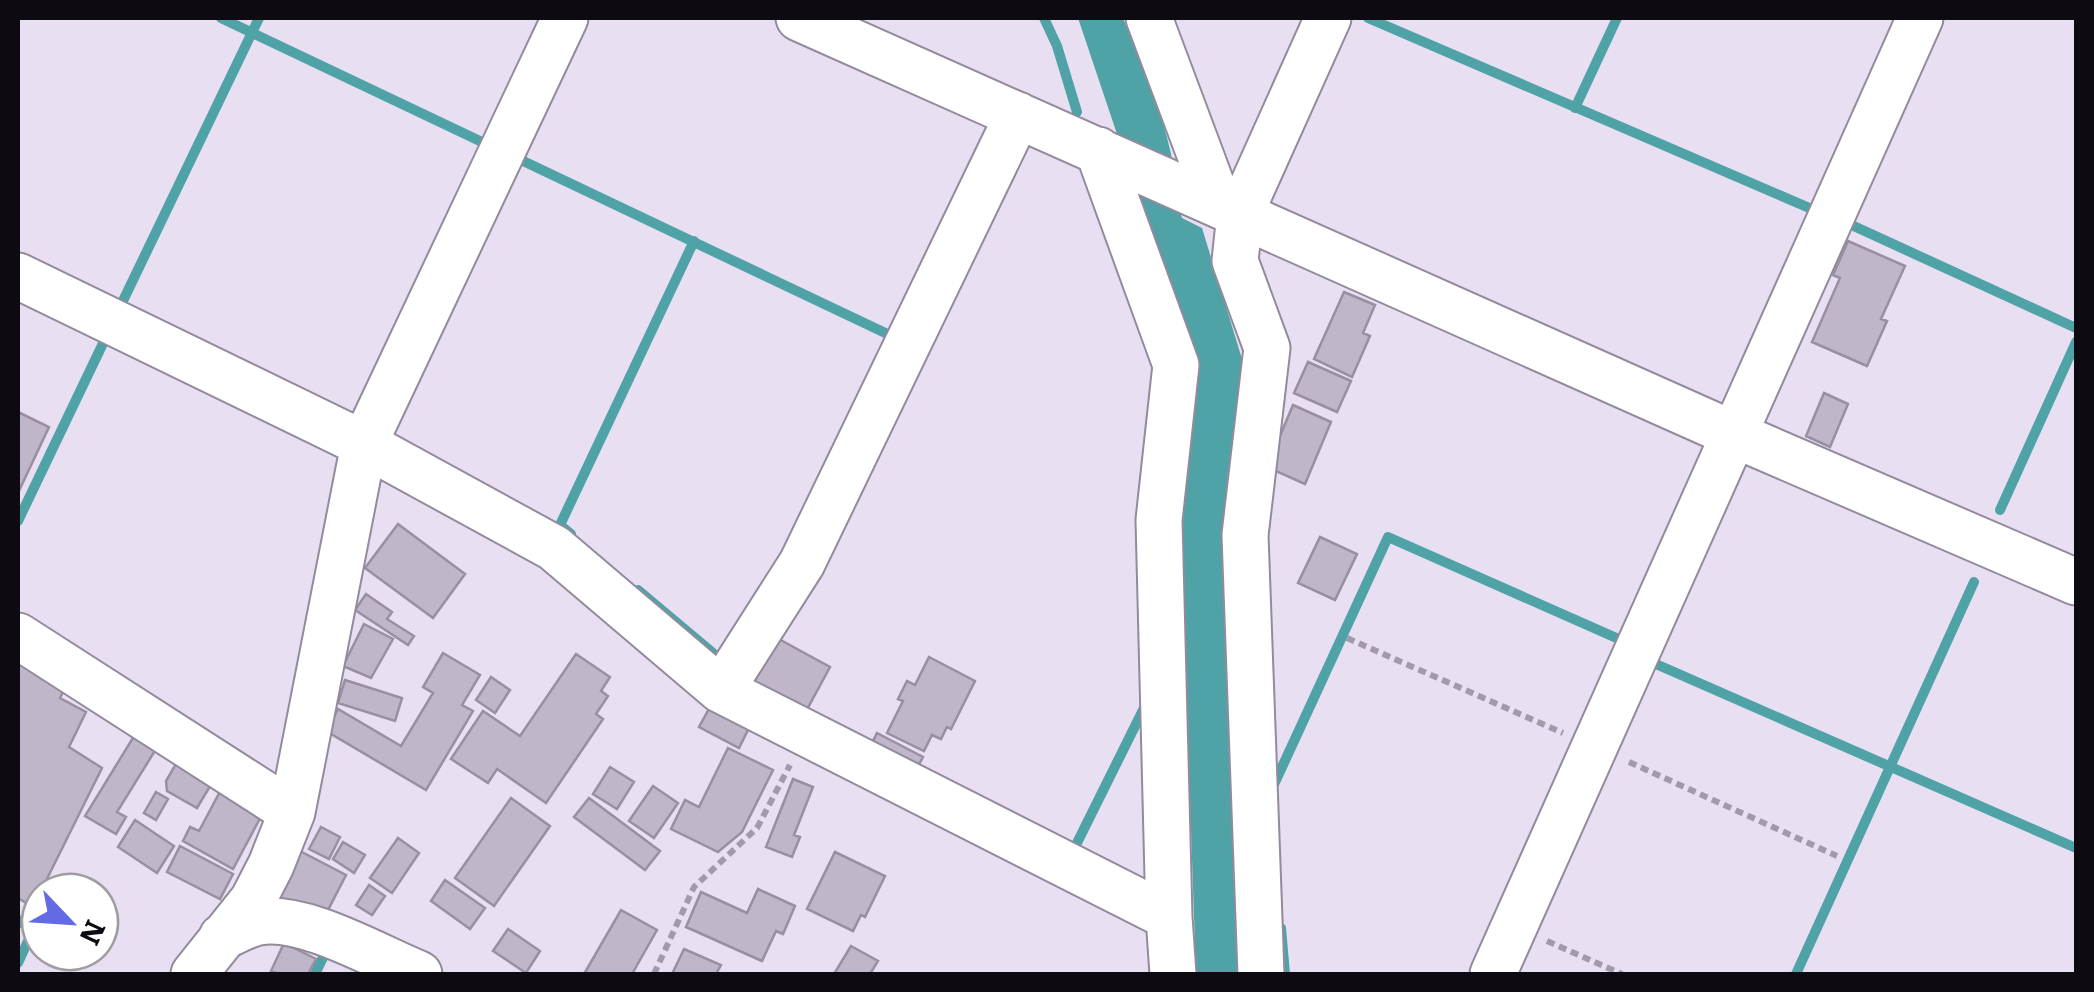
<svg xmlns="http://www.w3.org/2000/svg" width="2094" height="992" font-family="Literata,serif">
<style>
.water{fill:#4fa3a7}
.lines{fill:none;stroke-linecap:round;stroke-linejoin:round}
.stream{stroke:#4fa3a7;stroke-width:10}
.building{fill:#bfb6c9;stroke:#988fa1;stroke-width:2.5}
.minor-casing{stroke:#938a9c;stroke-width:49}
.path{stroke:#a29aaa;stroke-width:6;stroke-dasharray:8 5;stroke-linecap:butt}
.minor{stroke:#fff;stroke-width:45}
</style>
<rect width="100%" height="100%" fill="#e9dff3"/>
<path class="water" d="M1078,18H1123C1141,62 1161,107 1171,154C1175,176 1174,197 1182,218L1202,228L1242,359L1223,522L1240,974H1196L1180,511L1195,360L1153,234L1137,200L1128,139L1117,134Z"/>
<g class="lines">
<path class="stream" d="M221,18L482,142
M1044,18L1057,46L1077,112
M1368,18L1814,210
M1575,108L1617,18
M521,160L898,339
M1845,222L2076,328
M120,307L259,18
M2000,510L2076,342
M18,521L107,335
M571,534L560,525L694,241
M638,590L713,653
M1649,661L2076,848
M1271,791L1388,537L1621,640
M1070,850L1073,851L1146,704
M18,920L33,930L18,963
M1281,928L1285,974
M315,974L328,947
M1796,974L1974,582"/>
</g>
<path class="building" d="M1848,241L1905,266L1881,319L1887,321L1867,366L1812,342L1840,278L1833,275Z
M1344,292L1375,305L1363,333L1370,336L1352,377L1314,359Z
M1308,362L1351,381L1337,412L1294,393Z
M1824,393L1848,404L1830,447L1806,436Z
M1293,405L1331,422L1305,484L1267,467Z
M18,412L49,427L18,493Z
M398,524L465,574L433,618L365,568Z
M1320,537L1357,554L1335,600L1298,583Z
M366,594L392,612L387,619L414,636L408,645L355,610Z
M364,624L393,639L371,678L343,666Z
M777,638L830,667L804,715L751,686Z
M18,653L67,684L60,698L86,712L69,747L102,768L33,907L18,898Z
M443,653L480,675L462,705L473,711L426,790L326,731L338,709L401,746L433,693L423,687Z
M576,654L610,677L601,691L608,696L596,714L603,719L546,803L497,769L488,783L451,759L483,711L520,736Z
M929,657L975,681L951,729L947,727L941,739L932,735L924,751L887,733L903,701L898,699L907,681L915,685Z
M491,677L510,690L495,713L476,700Z
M345,680L402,698L395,721L338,703Z
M715,698L754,718L739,748L699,727Z
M139,728L161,741L117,812L126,817L116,834L85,816Z
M877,733L923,757L913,775L868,751Z
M728,748L773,770L742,832L718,852L671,829L685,800L699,807Z
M180,757L215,778L197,808L167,791L166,781Z
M610,767L634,782L617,809L593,794Z
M793,779L813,787L794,835L800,837L792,857L766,847Z
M223,786L265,809L233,869L183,841L190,827L199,831Z
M653,786L678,803L654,838L629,821Z
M156,792L168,799L156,820L144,813Z
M511,798L550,826L494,906L455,878Z
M589,798L660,851L645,870L574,817Z
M135,820L174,846L157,873L118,847Z
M321,827L340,837L329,859L309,849Z
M398,838L419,853L392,893L370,878Z
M343,842L365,855L354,873L333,859Z
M180,846L233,874L220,899L167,872Z
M298,850L346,875L326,914L273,899Z
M835,852L885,876L865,917L861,915L853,931L807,909Z
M445,880L485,908L470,929L431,901Z
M369,885L385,896L372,915L356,905Z
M758,889L795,906L783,934L776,931L762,961L686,927L701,892L747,913Z
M621,910L657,930L632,974H584Z
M508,929L540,951L526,973L493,951Z
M284,943L316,959L308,974H279L271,971Z
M851,946L878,961L870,974H834Z
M684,949L721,965L716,974H672Z"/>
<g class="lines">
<defs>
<path id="minor" d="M799,18L1733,434L2076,582
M1149,18L1219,205
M1098,150L1176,365L1159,520L1169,917L1173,974
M18,276L364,444L554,548L721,690L1169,917
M18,636L292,812
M721,690L802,563L1018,115
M222,937C234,932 247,924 259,922C304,914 377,957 419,974
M194,974L253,900L271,865L292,812L364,444L565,18
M1261,974L1245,535L1267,348L1235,261L1240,214L1328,18
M1493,974L1920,18"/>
</defs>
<use href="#minor" class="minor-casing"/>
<path class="path" d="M1347,638L1563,733
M1629,762L1837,856
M1547,941L1622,974
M654,974L694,887L757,828L790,765"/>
<use href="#minor" class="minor"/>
</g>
<rect width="2094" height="992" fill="none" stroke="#0e0a11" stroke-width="40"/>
<g transform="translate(70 922) rotate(115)"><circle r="48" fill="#ffffff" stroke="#9f9da0" stroke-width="2.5"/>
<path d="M0-8L18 38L0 25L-18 38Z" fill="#626be4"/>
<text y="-15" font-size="28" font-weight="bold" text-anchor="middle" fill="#0e0a11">N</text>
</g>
</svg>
